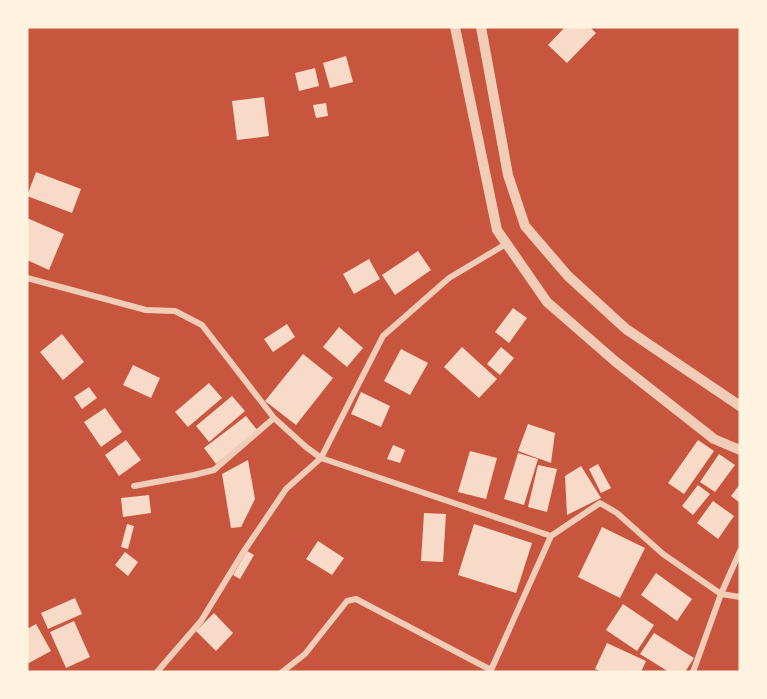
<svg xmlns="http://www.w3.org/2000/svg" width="767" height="699" font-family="'Public Sans',sans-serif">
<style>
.building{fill:#f7dbc8}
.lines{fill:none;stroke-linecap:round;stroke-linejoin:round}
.minor{stroke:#f1ccb7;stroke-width:6}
.tertiary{stroke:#f1ccb7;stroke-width:10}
</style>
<rect width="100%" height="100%" fill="#c8553d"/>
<path class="building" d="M565,27H590L596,33L567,63L548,45Z
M346,56L353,82L330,88L323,63Z
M315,68L319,86L299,91L295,73Z
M264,97L269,136L237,140L232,101Z
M326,103L328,116L316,118L313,105Z
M36,172L81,189L72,213L27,196Z
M27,218L64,234L49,270L27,260Z
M418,251L431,270L395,295L382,275Z
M369,259L380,279L354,294L343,274Z
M513,308L527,318L509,343L495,332Z
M287,324L295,337L273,352L264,339Z
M339,327L363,348L347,367L323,347Z
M62,334L84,362L63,380L40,352Z
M462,347L497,379L479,398L444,367Z
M501,347L514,358L500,375L487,364Z
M401,349L428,363L410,395L384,381Z
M303,354L333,378L296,425L265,401Z
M133,365L160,378L151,398L123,385Z
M209,383L222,398L188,427L175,412Z
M89,387L97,398L82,409L74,397Z
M361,392L390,406L381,427L351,414Z
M232,396L245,411L209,442L196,426Z
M105,408L122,432L101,447L84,422Z
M246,416L258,431L216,464L204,448Z
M528,424L555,433L551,463L518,451Z
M126,440L141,460L119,476L105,455Z
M698,440L714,451L684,494L668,483Z
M393,445L405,450L400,463L387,459Z
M470,451L497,458L486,499L458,492Z
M518,453L538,459L524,505L504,499Z
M719,454L735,465L715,492L700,482Z
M248,460L255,499L241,527L231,528L222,474Z
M598,464L611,488L601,493L589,469Z
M538,465L557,469L547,512L528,507Z
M581,466L601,498L567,515L565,476Z
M740,484V503L731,496Z
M698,485L710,494L693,515L682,506Z
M149,495L151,513L123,517L121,498Z
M713,501L734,516L718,539L697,523Z
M424,513L446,514L443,562L421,561Z
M127,524L134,526L128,549L121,547Z
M474,524L532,543L516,593L458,575Z
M602,527L645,548L620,598L578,577Z
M318,541L344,558L332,575L306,559Z
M247,551L254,555L240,579L233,575Z
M125,552L138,562L128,576L115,565Z
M656,573L692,599L677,621L641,595Z
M75,598L82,614L48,629L41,613Z
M623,604L654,625L637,651L606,630Z
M214,613L233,633L216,651L196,631Z
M74,621L90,657L66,668L50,632Z
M36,624L51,651L27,664V629Z
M654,633L694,658L685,672H669L640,654Z
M607,643L646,661L641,672H602L595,669Z"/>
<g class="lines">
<path class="minor" d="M27,278L146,310L175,311L202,325L274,418L306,447L321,458L383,336L449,278L506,244
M134,486L194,475L214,470L274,418
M157,672L201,621L242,554L286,489L321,458L551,536
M282,672L305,654L347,601L356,599L491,670L551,536L600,503L617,513L663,554L721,594L740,597
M693,672L721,594L740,551"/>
<path class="tertiary" d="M455,27L497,230L547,302L616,362L714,439L740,450
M481,27L508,175L525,226L568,276L626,329L740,406"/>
</g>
<rect width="767" height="699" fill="none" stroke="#fff3e0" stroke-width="57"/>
</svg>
